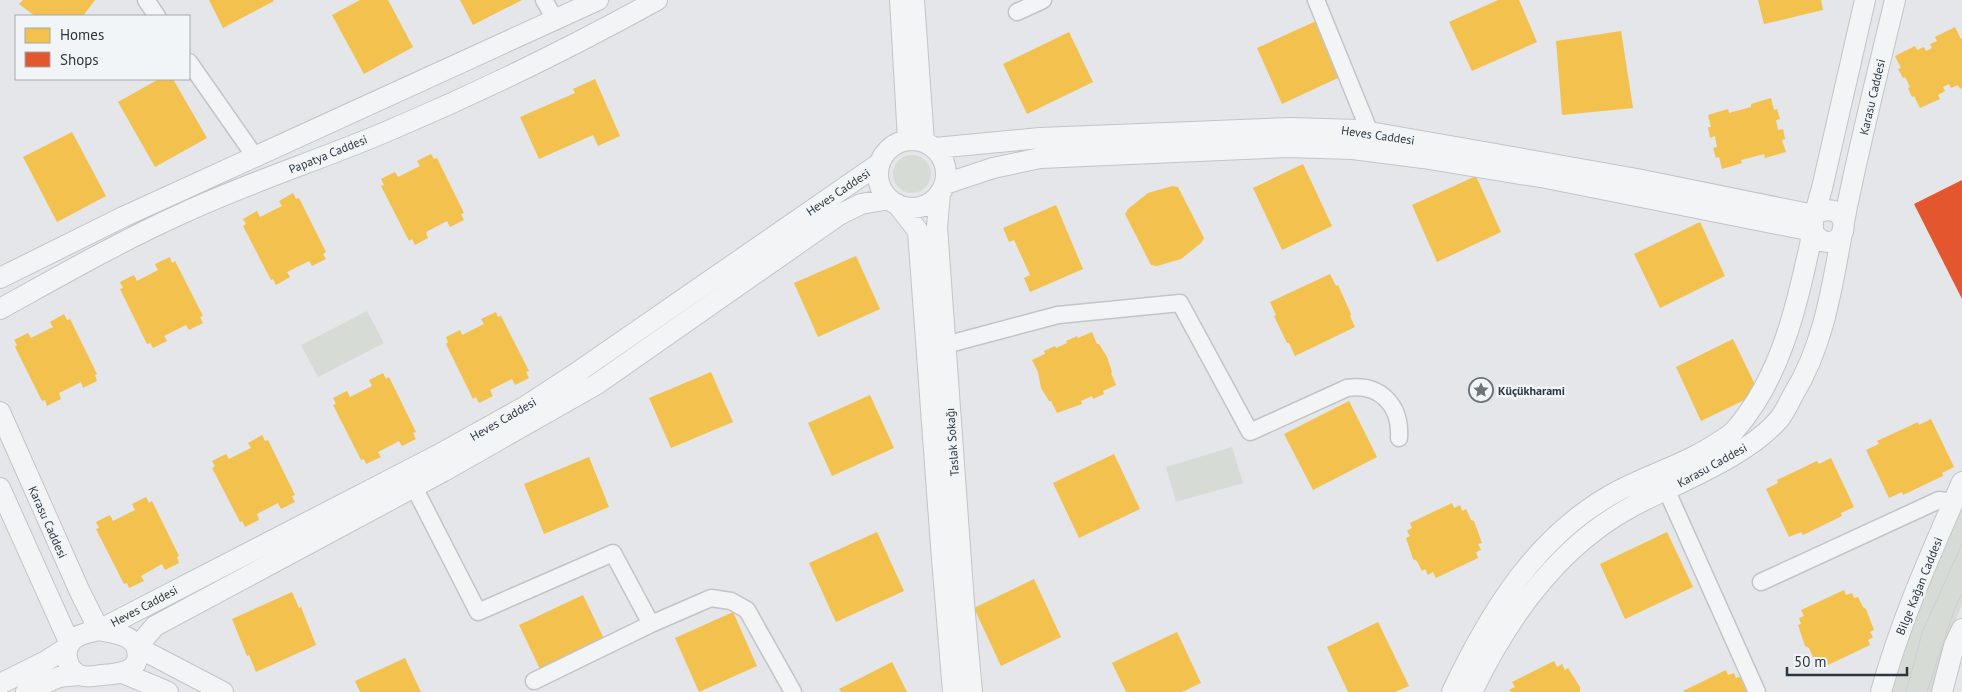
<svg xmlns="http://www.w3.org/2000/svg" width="1962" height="692" font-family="'PT Sans',sans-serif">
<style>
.green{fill:#d6dcd5}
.homes{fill:#f2c14e}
.shops{fill:#e4572e}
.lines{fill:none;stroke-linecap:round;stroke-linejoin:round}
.minor-casing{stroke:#c2c4c7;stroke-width:19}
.tertiary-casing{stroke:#c2c4c7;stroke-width:22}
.minor{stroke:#f3f4f5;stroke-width:16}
.tertiary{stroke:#f3f4f5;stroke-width:20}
.tram{stroke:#ccced0;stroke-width:1}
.labels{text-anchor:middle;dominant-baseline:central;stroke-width:5;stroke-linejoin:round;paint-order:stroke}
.street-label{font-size:12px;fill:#2c3641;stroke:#f2f5f7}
.poi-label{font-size:12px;font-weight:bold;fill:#2c3641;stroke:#f2f5f7;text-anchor:start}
</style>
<rect width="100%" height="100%" fill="#e4e6e9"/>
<path class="green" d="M893 174a19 19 0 1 1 38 0a19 19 0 1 1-38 0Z
M367,311L384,343L318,377L301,345Z
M1232,447L1243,483L1176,502L1166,467Z
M1962,508V605L1949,636L1932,692H1888L1908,636Z"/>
<path class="homes" d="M23,0H95L83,16H35L19,4Z
M209,0H273L274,1L223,28Z
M360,0H388L413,47L364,74L332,15Z
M460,0H522L473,25Z
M1498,0H1519L1537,42L1472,71L1449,22Z
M1758,0H1821L1823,10L1764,24Z
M1316,21L1342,76L1282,104L1257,48Z
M1955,27L1961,39L1962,38V88L1960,89L1958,85L1951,88L1949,84L1943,87L1945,91L1938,95L1940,99L1920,108L1914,96L1912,97L1908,88L1910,87L1905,77L1903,78L1898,69L1901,68L1895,56L1915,46L1917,50L1924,47L1926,51L1932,48L1930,44L1937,41L1935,37Z
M1621,31L1633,108L1562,115L1556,41Z
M1069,32L1093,82L1027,114L1003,64Z
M159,79H173L207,138L155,167L118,102Z
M595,79L620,136L598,146L593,135L539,159L520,117L575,93L573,89Z
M1771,98L1774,110L1777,109L1780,119L1776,120L1778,130L1783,129L1785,139L1782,140L1786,152L1765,158L1764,154L1741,160L1742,163L1722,169L1719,157L1716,158L1713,148L1717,147L1715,136L1710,138L1708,127H1711L1708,115L1728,109L1729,113L1751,107V104Z
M72,132L106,196L57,222L23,157Z
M431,154L434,159L437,158L464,213L461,214L464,220L450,227L447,221L426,232L428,238L415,245L412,239L409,241L381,186L384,185L381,179L395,172L398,177L420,166L417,161Z
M1303,164L1332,226L1282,250L1253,188Z
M1476,176L1501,232L1437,262L1412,205Z
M1172,186L1178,187L1204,238L1201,243L1181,259L1157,266L1151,265L1125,214L1128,209L1148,193Z
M293,193L296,199L299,198L326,252L323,254L326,259L312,266L309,261L287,272L290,277L276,285L273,279L271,280L243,226L246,224L243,219L257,211L260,217L282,206L279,201Z
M1056,205L1083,269L1030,292L1024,278L1030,275L1014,240L1009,242L1003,228Z
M1700,222L1725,276L1660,308L1634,254Z
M856,256L880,309L818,337L794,283Z
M170,257L172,263L175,261L203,316L200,317L203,323L189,330L186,325L164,336L167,341L153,348L150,343L147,344L120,289L123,288L120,282L134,275L137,281L158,270L155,264Z
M1330,274L1336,286L1338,285L1351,314L1350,316L1355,327L1295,356L1289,343H1287L1274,316L1276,315L1270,302Z
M496,312L498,317L501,316L529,371L526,372L529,378L515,385L512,379L490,390L493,396L479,403L476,397L473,399L446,344L448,342L446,337L460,330L462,335L484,324L481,319Z
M64,314L67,320L70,319L97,374L95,375L97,381L83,388L81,382L59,393L61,399L47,406L45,400L42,401L15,347L17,345L14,340L28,333L31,338L53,327L50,322Z
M1092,332L1097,344H1099L1107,357L1112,372L1111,373L1116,385L1103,391L1104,394L1093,399L1092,396L1081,401L1082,404L1057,413L1051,401H1049L1041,388L1038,372L1032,360L1045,354L1044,351L1055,346L1056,348L1067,343L1066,341L1077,336L1078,338Z
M1733,339L1759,393L1701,421L1676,367Z
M711,372L733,422L671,448L649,398Z
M383,373L386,379L389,377L416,432L413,433L416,439L402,446L399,441L378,452L381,457L366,464L364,459L361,460L333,405L336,404L333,398L347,391L350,397L372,386L369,380Z
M870,395L894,448L832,476L808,423Z
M1349,401L1377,457L1313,490L1284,434Z
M1931,419L1954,467L1942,473L1943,476L1903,495L1902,492L1889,498L1866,450L1879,444L1877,441L1918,422L1919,425Z
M262,435L265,441L268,440L295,495L292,496L295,502L281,509L278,503L257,514L259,520L245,527L242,521L240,522L212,468L215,466L212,461L226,454L229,459L251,448L248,443Z
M1114,454L1140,509L1079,538L1053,483Z
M589,457L609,507L544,534L524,484Z
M1831,458L1854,507L1841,513L1842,516L1803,535L1801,532L1789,537L1766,489L1778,483L1777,480L1817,461L1819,464Z
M146,497L149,503L152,501L179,556L177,557L179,563L165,570L162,564L141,576L144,581L129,588L127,583L124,584L96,529L99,528L96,522L110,515L113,521L135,510L132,504Z
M1452,503L1454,508L1460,505L1462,511L1466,509L1471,520L1474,521L1482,543L1478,544L1481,550L1476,552L1478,558L1436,578L1433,572L1428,575L1425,569L1422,571L1417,561L1413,559L1406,538L1410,536L1407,531L1412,528L1410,523Z
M877,532L904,591L836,622L809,563Z
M1667,532L1693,587L1625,619L1600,564Z
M1034,579L1061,637L1001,666L974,608Z
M1844,590L1846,595L1852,593L1854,598L1858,597L1863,607L1866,609L1874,630L1870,632L1873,637L1868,640L1870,645L1828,665L1825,660L1820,663L1817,657L1814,659L1809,648L1805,646L1798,625L1801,624L1799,618L1804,616L1801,610Z
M292,592L299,608L301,607L316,645L256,672L249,655L247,656L232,619Z
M583,595L605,641L541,671L519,625Z
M733,612L757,666L699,692L675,638Z
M1378,622L1409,686L1395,692H1348L1327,647Z
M1177,632L1201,683L1182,692H1126L1112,663Z
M405,658L421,692H360L355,681Z
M1554,661L1557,667L1562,664L1565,670L1568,668L1580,687V692H1511L1509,690L1515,687L1512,682Z
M892,662L907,692H841L839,689Z
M1726,670L1728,675L1734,673L1736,678L1740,677L1745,687L1750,692H1684L1683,691Z"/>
<path class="shops" d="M1962,180V299L1914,204Z"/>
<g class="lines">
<defs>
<path id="minor" d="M146,0L157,16
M544,0L556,21
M1316,0L1373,140
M1017,12L1043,0
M189,62L256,158
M945,345L1058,315L1180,303L1250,432L1347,388C1380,383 1401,405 1399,438
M1662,480L1757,692
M414,487L478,612L613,553L651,624
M1761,582L1939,500L1953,502
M534,681L651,624L711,598L731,601L747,610L793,692"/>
<path id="tertiary" d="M900,0L908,140
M914,0L924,142
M878 174a34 34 0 1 1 68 0a34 34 0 1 1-68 0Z
M935,148L1040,138L1290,128L1358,130L1637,179L1814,215C1846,196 1854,240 1829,242C1821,242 1816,237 1813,231L1546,178L1423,158L1353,149L1287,147L1040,158L993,168L945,184
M940,193L937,227L964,603L972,692
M897,204L918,231L941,546L953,692
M0,278L123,217L598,0
M0,309C60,276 119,242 181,214C249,182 320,160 388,131C480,92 570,48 657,0
M0,412L80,592L99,630L438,455L526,406L572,376L880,163
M0,488L70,644
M99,630C112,633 134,634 137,650C142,672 118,674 102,675C95,676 87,678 79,675C65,668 61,645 77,637C83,633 92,632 99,630Z
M123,673L168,692
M0,684L46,661L68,647
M26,692L59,677L78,675
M223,692L137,647L155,626L444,471L597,384L839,215L861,204L889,199
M1452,692C1490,612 1537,534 1618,491C1650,474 1686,464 1717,443C1723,439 1730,436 1735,430C1783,375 1798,300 1813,231V220L1822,188L1865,0
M1472,692C1508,617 1558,546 1633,506C1677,483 1749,456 1780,418C1785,411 1789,403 1793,395C1829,337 1834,268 1848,202C1862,134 1879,67 1895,0
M1881,692C1901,619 1932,551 1962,482
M1942,692L1954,646L1962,629"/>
</defs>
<use href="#minor" class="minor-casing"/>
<use href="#tertiary" class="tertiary-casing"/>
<use href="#minor" class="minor"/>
<use href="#tertiary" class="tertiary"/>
<path class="tram" d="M1906,692L1923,630L1962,544
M1927,692L1953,613L1962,593"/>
</g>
<defs>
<symbol id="sight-ring" viewBox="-11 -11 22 22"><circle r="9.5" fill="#f2f5f7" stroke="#6c747c" stroke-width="1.5"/><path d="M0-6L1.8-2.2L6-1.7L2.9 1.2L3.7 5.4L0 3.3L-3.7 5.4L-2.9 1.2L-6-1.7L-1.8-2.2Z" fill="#6c747c"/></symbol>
</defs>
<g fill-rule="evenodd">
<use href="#sight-ring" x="1467" y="376" width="28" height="28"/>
</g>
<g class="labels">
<g class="street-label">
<text transform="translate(1872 97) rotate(-77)">Karasu Caddesi</text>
<text transform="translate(1378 135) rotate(8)">Heves Caddesi</text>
<text transform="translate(328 154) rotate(-22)">Papatya Caddesi</text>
<text transform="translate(838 192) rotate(-34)">Heves Caddesi</text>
<text transform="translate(503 419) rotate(-30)">Heves Caddesi</text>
<text transform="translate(952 442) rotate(-94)">Taslak Sokağı</text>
<text transform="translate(1712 465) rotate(-29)">Karasu Caddesi</text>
<text transform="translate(48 522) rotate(66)">Karasu Caddesi</text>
<text transform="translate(1919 586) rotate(-68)">Bilge Kağan Caddesi</text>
<text transform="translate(144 606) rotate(-28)">Heves Caddesi</text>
</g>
<g class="poi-label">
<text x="1498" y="390">Küçükharami</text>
</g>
</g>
<rect x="15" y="15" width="175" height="65" fill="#f2f5f7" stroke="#a3a9ae"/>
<rect x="25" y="28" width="25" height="15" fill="#f2c14e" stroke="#a3a9ae"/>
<text x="60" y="40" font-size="15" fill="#2c3641">Homes</text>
<rect x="25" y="52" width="25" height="15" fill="#e4572e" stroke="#a3a9ae"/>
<text x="60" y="65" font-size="15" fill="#2c3641">Shops</text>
<path d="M1787 667v8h120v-8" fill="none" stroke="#2c3641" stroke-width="2.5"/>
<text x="1794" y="667" font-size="15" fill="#2c3641" stroke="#f2f5f7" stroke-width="4" paint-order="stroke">50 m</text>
</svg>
